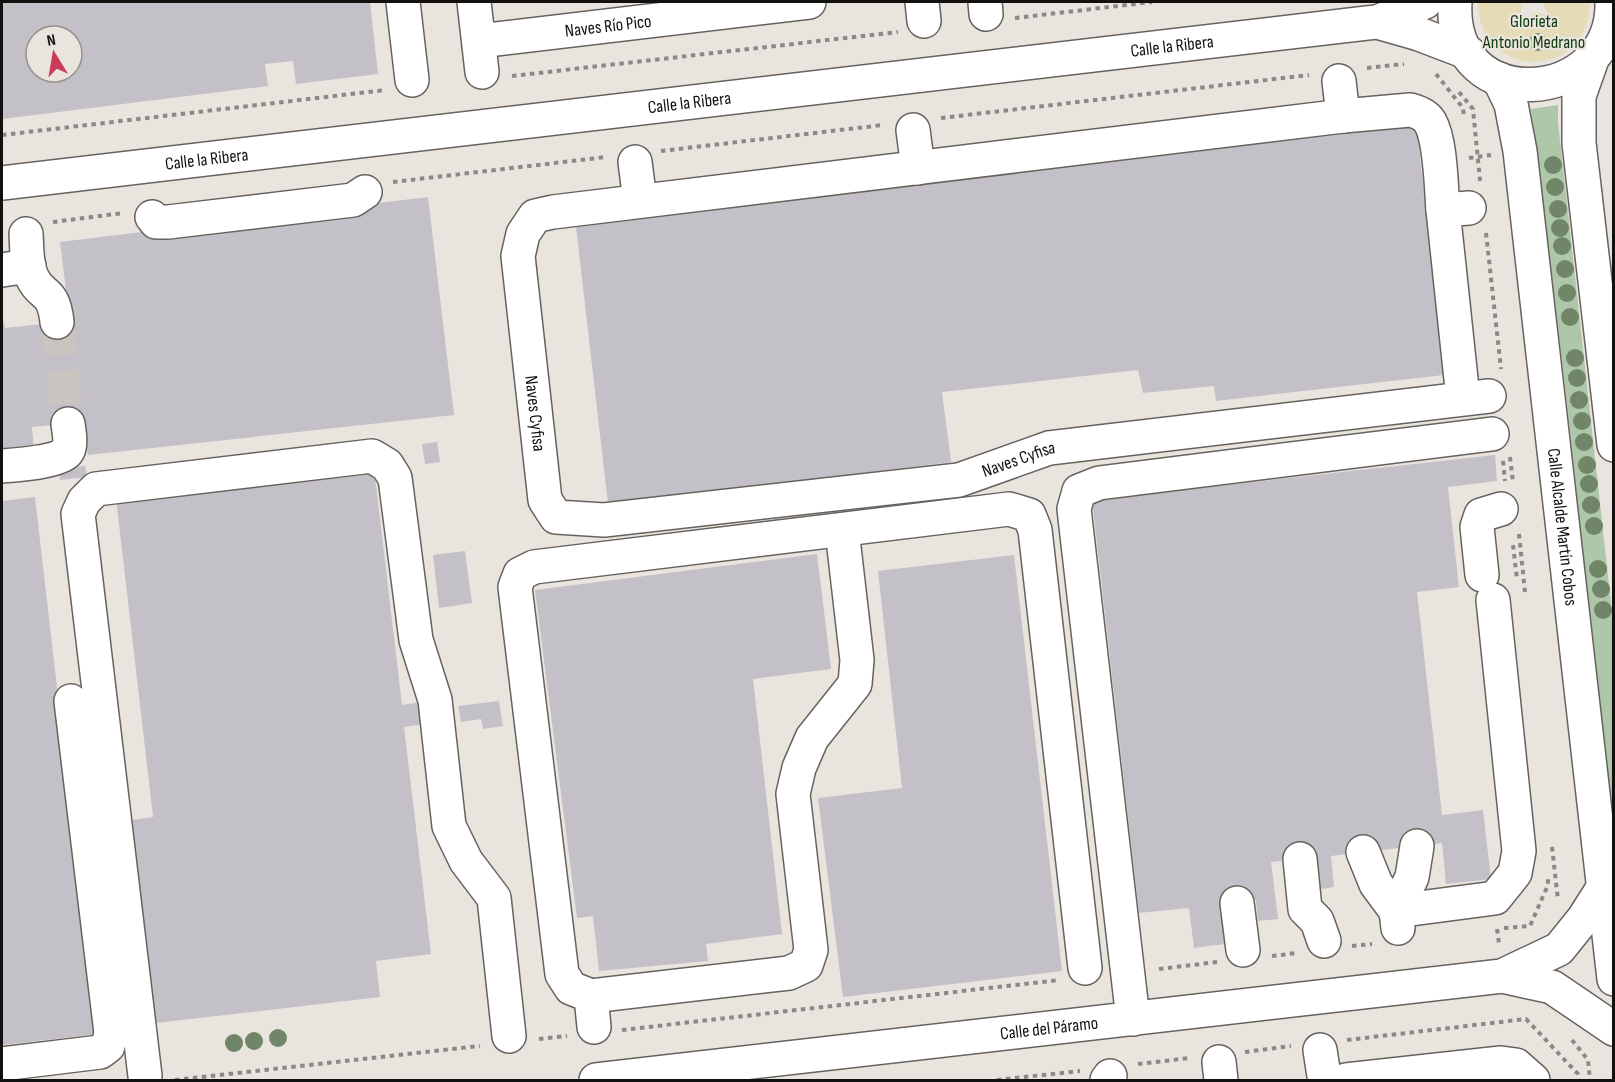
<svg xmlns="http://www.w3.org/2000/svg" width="1615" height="1082" font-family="'Sofia Sans Condensed',sans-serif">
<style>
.green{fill:#aec7aa}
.sand{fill:#e5dcb7}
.building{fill:#c3c1c7;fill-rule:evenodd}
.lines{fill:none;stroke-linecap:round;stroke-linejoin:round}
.minor-tunnel{stroke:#cac4c0;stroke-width:33;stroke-dasharray:33 16;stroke-linecap:butt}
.minor-casing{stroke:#67625e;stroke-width:36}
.major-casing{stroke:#67625e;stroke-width:36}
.path{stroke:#8d8885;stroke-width:4;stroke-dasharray:4.5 4.5;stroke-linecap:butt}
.minor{stroke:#fff;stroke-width:33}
.major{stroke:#fff;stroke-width:33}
.tree{fill:#718669}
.labels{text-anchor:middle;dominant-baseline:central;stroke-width:4.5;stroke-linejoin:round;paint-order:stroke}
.park-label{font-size:18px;fill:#0e3909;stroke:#eae4df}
.street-label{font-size:18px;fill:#131110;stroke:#eae4df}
</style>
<rect width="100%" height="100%" fill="#eae4df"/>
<path class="green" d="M1558,105V122L1613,621V834L1566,394L1531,109Z"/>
<path class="sand" d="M1478,2H1522L1520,21L1537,12L1549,17L1543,2H1590C1589,82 1478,81 1478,2Z"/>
<path class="building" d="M2,2H370L378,74L296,84L293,61L265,64L268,86L2,119ZM36,36H72V72H36Z
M1416,120L1444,375L1216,401L1214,386L1143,393L1138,370L942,392L951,462L608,504L575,218Z
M428,197L454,415L88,455L83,422L32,427L34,452L2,456V315L5,328L70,321L60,242Z
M437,442L440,462L425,464L422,444Z
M1495,455L1497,481L1448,487L1459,587L1417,592L1442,815L1483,810L1491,879L1446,884L1442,843L1331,856L1334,887L1322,889L1314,880L1312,858L1271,862L1278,919L1258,921L1256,900L1221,904L1225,944L1194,948L1189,908L1139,913L1092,500Z
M85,466L87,477L60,480L59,469Z
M374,468L402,705L422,702L425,724L404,727L431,954L376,961L380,997L156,1023L132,820L153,817L116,498Z
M35,497L97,1034L2,1045V501Z
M465,551L472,603L439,608L433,555Z
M817,554L831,669L753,679L782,934L706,944L708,961L599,971L593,916L577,918L535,590Z
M1014,555L1062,971L843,997L818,798L902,788L878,571Z
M499,701L503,726L483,729L481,719L461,722L458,706Z"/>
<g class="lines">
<path class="minor-tunnel" d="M57,322L68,424"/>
<defs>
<g id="minor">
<path d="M403,2L412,80"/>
<path d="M474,2L482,72"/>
<path d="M922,2L924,21"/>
<path d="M985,2L986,14"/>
<path d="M1377,22L1419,34L1469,53"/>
<path id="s1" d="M479,41L809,2"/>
<path id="s2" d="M1339,81L1343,116L553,212L535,216L523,234L518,256L545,500L556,517L604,520L959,480L1049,448L1489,396"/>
<path d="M1343,116L1410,110C1418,112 1426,115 1430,122C1441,141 1441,187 1443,210"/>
<path d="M913,130L918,168"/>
<path d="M635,162L640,201"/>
<path id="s3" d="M2,183L1367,23L1377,22L1425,2"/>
<path d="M152,217L156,222H168L353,200L365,192"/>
<path d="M26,234C27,247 26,265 32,277C41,298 53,287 57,322"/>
<path d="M2,270L29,266"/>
<path d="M1463,398L1443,210L1469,208"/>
<path d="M2,466C15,465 59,462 67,452C72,446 69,431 68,424"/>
<path d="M1482,575L1477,527L1481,515L1501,509"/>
<path d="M1363,852L1376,884L1396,911L1495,898L1515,873L1519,851L1493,600"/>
<path d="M1300,859L1305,909L1317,921L1324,941"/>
<path d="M1237,903L1243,950"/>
<path d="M1398,928L1396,911L1412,877L1417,846"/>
<path d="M1502,976L1552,987L1614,1029"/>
<path d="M591,996L789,973L806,965L811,950L793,794L799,768L812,738L855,684L857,660L842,530"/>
<path d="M1133,1019L1074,509L1079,491L1099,483L1492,434"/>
<path d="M594,1027L591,996L571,988L562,974L515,587L520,574L534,567L1009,509L1029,515L1035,530L1085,968"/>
<path d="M1320,1050L1324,1076L1331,1080"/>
<path d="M1219,1062L1221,1080"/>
<path d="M2,1064L100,1052L108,1046L111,1033L71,701"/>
<path d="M145,1076L78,514L84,501L96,489L372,456L387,465L395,478L416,640L435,700L449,826L466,861L494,898L509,1036"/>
<path id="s4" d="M596,1080L1502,976L1559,949L1584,918L1603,888"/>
<path d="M1107,1080L1110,1076"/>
<path d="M1346,1080L1501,1063L1516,1065L1533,1080"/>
</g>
<g id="major">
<path d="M1455,2C1448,118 1615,106 1612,2"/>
<path d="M1591,62L1579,96V143L1614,445"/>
<path id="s5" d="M1499,79L1511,104L1520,151L1614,979"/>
</g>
</defs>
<use href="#minor" class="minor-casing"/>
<use href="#major" class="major-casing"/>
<path class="path" d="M1015,18L1152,2
M1367,68L1404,64
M1436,74L1463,108L1464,117
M512,76L898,32
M1459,92L1473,109L1480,181
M941,118L1309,75
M2,135L385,90
M661,151L883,125
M1469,158L1491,155
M393,182L606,157
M53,222L123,213
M1486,233L1501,369
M1510,457L1513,482
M1503,461L1505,481
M1519,534L1525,592
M1513,545L1517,579
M1552,847L1558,900
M1504,928L1530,926L1548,885V876
M1497,929L1499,943
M1352,946L1372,944
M1272,956L1297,953
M1159,969L1217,962
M622,1030L1059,980
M539,1039L567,1036
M1347,1040L1526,1019L1578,1074L1579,1080
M1572,1040L1588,1060L1590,1080
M1245,1052L1291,1046
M1138,1064L1190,1058
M175,1080L480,1046
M997,1080L1080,1071"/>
<use href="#minor" class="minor"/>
<use href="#major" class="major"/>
</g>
<g class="tree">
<circle cx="1538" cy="42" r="9"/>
<circle cx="1553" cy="165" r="9"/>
<circle cx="1555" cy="187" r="9"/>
<circle cx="1558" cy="209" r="9"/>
<circle cx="1560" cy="228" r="9"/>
<circle cx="1562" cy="246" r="9"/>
<circle cx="1565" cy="269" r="9"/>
<circle cx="1567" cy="293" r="9"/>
<circle cx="1570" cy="317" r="9"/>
<circle cx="1575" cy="358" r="9"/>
<circle cx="1577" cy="378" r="9"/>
<circle cx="1579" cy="400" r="9"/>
<circle cx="1582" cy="421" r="9"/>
<circle cx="1584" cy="442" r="9"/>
<circle cx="1587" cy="465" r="9"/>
<circle cx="1589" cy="484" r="9"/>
<circle cx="1591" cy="505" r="9"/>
<circle cx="1594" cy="526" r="9"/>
<circle cx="1598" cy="569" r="9"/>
<circle cx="1601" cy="589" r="9"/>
<circle cx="1603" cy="610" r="9"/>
<circle cx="278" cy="1038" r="9"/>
<circle cx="254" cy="1041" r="9"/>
<circle cx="234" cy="1043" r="9"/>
</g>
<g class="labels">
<g class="park-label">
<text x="1534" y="21">Glorieta<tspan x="1534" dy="21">Antonio Medrano</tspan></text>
</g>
<g class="street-label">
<text stroke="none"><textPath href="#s1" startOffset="130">Naves Río Pico</textPath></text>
<text stroke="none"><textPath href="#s3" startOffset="1178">Calle la Ribera</textPath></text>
<text stroke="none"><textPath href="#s3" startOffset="692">Calle la Ribera</textPath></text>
<text stroke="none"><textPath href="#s3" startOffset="206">Calle la Ribera</textPath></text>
<text stroke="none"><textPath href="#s2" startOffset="1052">Naves Cyfisa</textPath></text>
<text stroke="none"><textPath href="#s2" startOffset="1628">Naves Cyfisa</textPath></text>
<text stroke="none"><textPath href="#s5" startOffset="454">Calle Alcalde Martín Cobos</textPath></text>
<text stroke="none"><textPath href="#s4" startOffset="456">Calle del Páramo</textPath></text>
</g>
</g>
<rect width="1615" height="1082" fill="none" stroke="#131110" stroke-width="6"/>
<g transform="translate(54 54) rotate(349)"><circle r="28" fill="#eae4df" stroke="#94908c" stroke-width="1.5"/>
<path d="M0-4.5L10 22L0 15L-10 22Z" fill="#cb3b58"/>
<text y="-9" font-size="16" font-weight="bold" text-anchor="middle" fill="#131110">N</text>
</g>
</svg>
